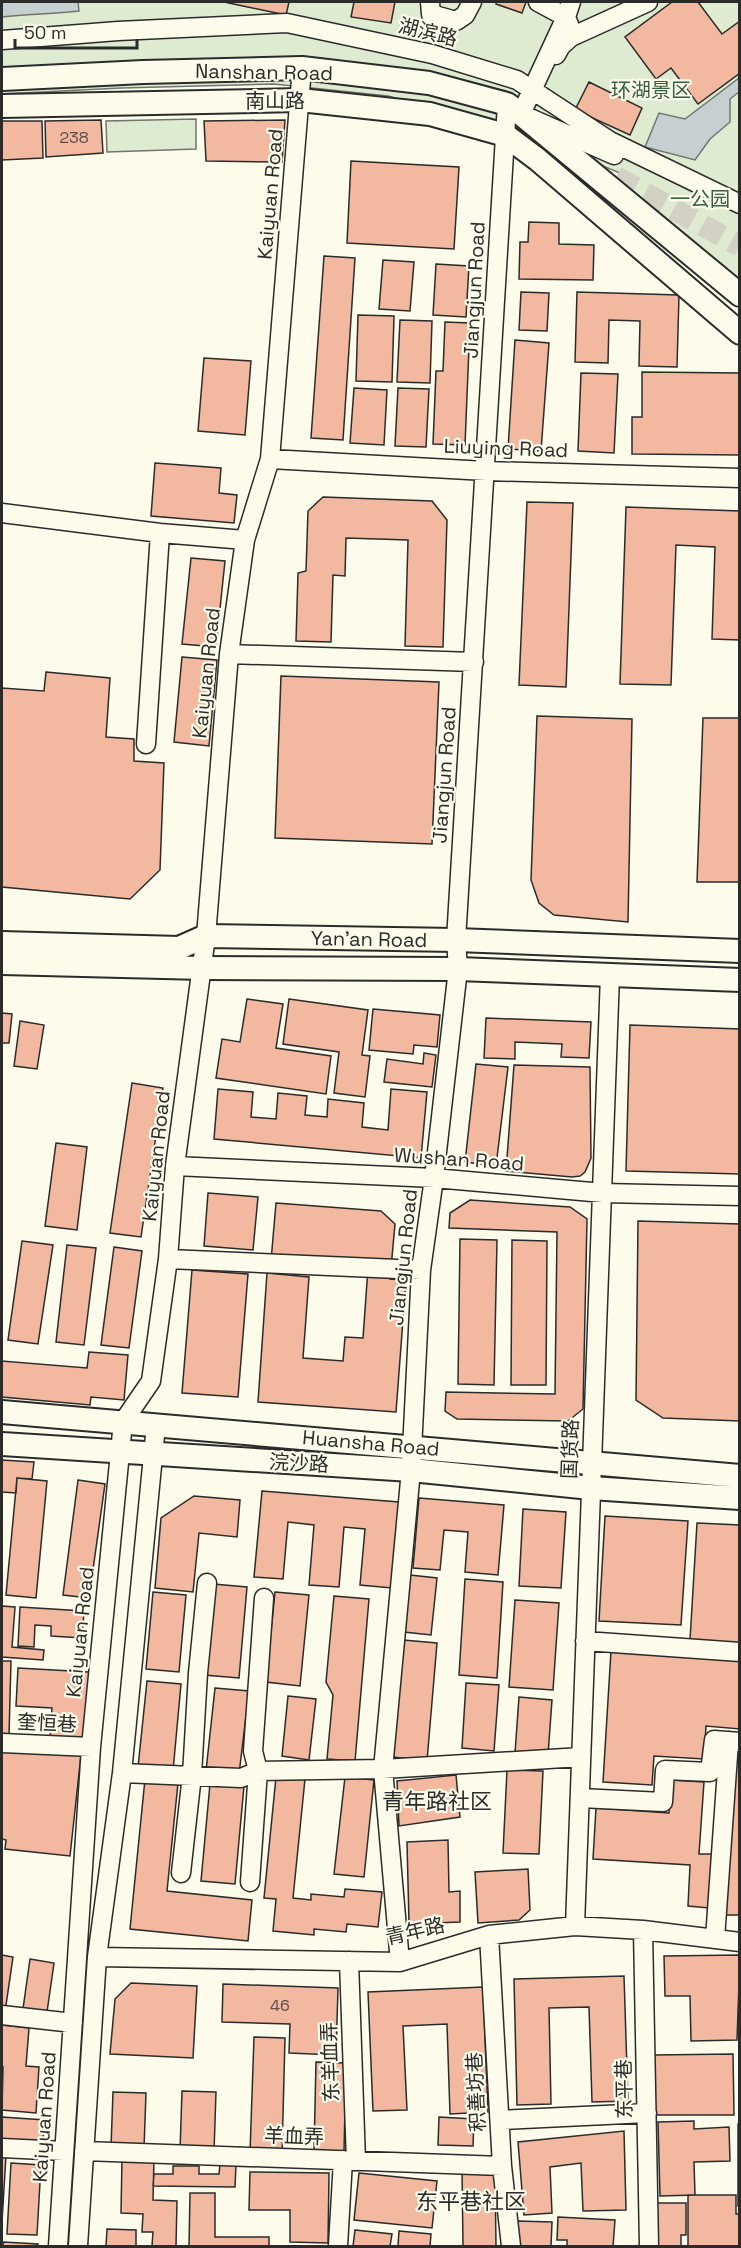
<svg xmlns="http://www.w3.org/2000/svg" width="741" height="2248" font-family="'Space Grotesk','Noto Sans SC',sans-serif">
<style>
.green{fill:#deebd1;stroke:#74746e;stroke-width:1.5}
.water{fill:#c7d0d0;stroke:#74746e;stroke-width:1.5}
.building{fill:#f2b8a0;stroke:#2b2b2b;stroke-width:1.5}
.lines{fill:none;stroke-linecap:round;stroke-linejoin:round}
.major-tunnel{stroke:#d3d1c4;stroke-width:22;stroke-dasharray:22 11;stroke-linecap:butt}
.minor-casing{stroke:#2b2b2b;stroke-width:21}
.major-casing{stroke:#2b2b2b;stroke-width:26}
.minor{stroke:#fdfbea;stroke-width:18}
.major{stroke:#fdfbea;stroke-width:22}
.labels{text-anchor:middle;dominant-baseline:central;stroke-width:4.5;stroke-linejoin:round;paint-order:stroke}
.number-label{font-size:16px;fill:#5d4e48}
.street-label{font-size:20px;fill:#2b2b2b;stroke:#fdfbea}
.park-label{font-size:20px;fill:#34623c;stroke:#fdfbea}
.quarter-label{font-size:22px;fill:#2b2b2b;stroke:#fdfbea}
</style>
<rect width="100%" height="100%" fill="#fdfbea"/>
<path class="green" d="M2,2H739V284L619,185L625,175L533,137L388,96L274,84L121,88L2,94Z
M196,119V149L107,152L106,121Z"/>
<path class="water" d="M2,2H78L79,11C53,14 28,14 2,17Z
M739,78V92L730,99V122L710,139L695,160L645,147L659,113L685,119Z"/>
<path class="building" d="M224,2H289L286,15Z
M354,2H395L391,23L351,17Z
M497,2H526L522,13L496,4Z
M672,2H698L722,34L740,21V73L698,104L671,68L656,79L625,37Z
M589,82L642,108L630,135L575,110Z
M101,120L103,153L46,157L45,121Z
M285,120L282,162L206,161L204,121Z
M2,121H42L43,158L2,160Z
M351,161L459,167L454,249L347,243Z
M529,222L559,223V244L594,245L593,280L519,279L520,242H528Z
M324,256L355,258L343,440L311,438Z
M383,260L414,262L410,311L379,309Z
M436,264L469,266L466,317L433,315Z
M521,292L549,293L547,331L519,330Z
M577,292L679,295L677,367L639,366L640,321L609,320L608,363L575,362Z
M358,315L394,316L392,382L356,381Z
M400,320L432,321L430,383L397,382Z
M445,322L470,323L465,445L433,444L436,371H443Z
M515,340L549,343L541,451L508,449Z
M204,358L251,361L245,435L198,431Z
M642,372L740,373V455L632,454V417H642Z
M581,373L618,374L614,453L578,451Z
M354,388L387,390L384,445L350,443Z
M398,388L429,389L426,447L395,446Z
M155,463L221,468L219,493L237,495L234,523L151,516Z
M323,497L432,501L447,520L443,647L405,646L408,540L346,538L345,576L333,575L331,642L296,641L298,573L306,571L308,511Z
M527,502L573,503L566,687L519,685Z
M626,507L740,511V640L712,639L715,547L676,545L671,685L620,684Z
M191,558L225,561L216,647L182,644Z
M182,657L217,660L209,746L174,742Z
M46,672L110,678L106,737L134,739V761L164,763L160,870L130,899L2,887V688L44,691Z
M281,676L439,682L432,844L275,838Z
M537,716L632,719L628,922L554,915L539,903L531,880Z
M703,718H740V882H697Z
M247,999L283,1004L276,1048L331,1056L326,1094L216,1078L222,1039L240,1042Z
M289,999L368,1010L362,1055L370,1056L365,1097L334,1093L339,1052L283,1044Z
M373,1009L440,1015L437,1047L414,1045L413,1054L369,1050Z
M2,1013L12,1014L9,1043H2Z
M486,1018L591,1022L589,1058L561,1057L562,1044L515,1042V1059L484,1058Z
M20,1021L44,1025L37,1069L14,1066Z
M630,1025L740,1029V1174L626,1171Z
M424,1053L436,1055L432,1087L384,1082L387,1059L423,1064Z
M476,1064L508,1067L496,1166L465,1162Z
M514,1065L590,1067L591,1158L585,1172L580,1176L572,1177L506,1171Z
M132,1083L163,1088L141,1237L110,1233Z
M218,1089L253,1092L251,1117L276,1119L278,1093L307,1096L305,1115L327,1117L328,1099L364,1103L362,1127L388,1130L391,1089L427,1092L421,1158L214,1139Z
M56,1143L87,1147L77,1230L45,1226Z
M208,1193L258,1197L253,1250L204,1246Z
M470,1200L570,1207L587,1219L583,1409L568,1421L457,1419L445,1411L446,1392L555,1394L557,1232L449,1228L450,1213Z
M276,1203L381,1211L395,1224L390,1279L406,1280L396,1412L258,1402L267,1273L309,1277L303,1358L343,1361L345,1337L363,1338L368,1268L271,1261Z
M638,1221L740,1224V1421L663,1418L636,1400Z
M460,1239L497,1240L494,1385L458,1384Z
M512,1240L547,1241L546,1385H511Z
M22,1241L53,1245L38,1344L8,1340Z
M67,1245L96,1248L84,1345L56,1342Z
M114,1247L142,1251L129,1348L101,1345Z
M192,1270L248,1274L238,1397L182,1393Z
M89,1352L128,1355L124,1400L91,1397L90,1405L2,1397V1361L87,1368Z
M2,1460L34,1462L32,1479L17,1478L16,1493L2,1492Z
M17,1478L47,1481L36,1598L6,1595Z
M78,1480L105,1484L89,1598L63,1595Z
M262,1491L399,1502L392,1588L360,1585L365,1529L344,1527L339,1587L309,1585L314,1525L288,1522L283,1579L254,1577Z
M194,1496L240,1500L237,1537L199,1533L193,1592L155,1588L161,1518Z
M419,1498L504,1505L498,1575L465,1572L468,1532L444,1530L440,1570L413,1568Z
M523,1509L566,1512L561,1588L519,1586Z
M605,1516L688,1521L681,1625L599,1621Z
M697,1523L740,1525V1643L690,1640Z
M410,1575L437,1578L431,1635L404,1632Z
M465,1579L503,1582L497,1678L459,1675Z
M213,1584L247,1587L239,1678L204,1675Z
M153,1592L186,1595L179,1672L146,1669Z
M275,1592L309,1595L300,1686L266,1682Z
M334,1596L369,1599L355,1761L327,1759L333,1695L326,1682Z
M515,1600L559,1603L553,1690L509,1687Z
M2,1606L15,1607L12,1647L44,1650L43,1660L2,1657Z
M20,1607L84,1611L82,1638L51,1636V1626L35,1625L34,1647L18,1646Z
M403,1640L437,1643L427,1761L393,1757Z
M611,1651L740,1659V1729L706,1726L704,1759L654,1756L652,1785L603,1782Z
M2,1661H11L9,1735H2Z
M18,1668L89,1672L85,1740L50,1738L52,1708L16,1706Z
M147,1681L181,1684L173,1771L138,1767Z
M466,1683L499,1685L494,1751L462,1748Z
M215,1688L249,1691L239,1774L206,1771Z
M288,1696L316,1699L309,1760L282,1756Z
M519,1697L552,1700L548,1755L515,1753Z
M2,1747L81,1755L70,1856L5,1849L6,1840L2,1839Z
M730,1757H740V1915H719Z
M507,1770L543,1771L539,1854L503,1853Z
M456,1775L460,1817L399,1826L397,1781Z
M276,1777L305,1779L293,1898L311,1900V1894L344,1897L345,1889L382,1892L378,1927L347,1924L346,1932L314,1929V1935L273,1931L276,1899L264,1898Z
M345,1777L374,1780L364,1877L334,1874Z
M145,1779L178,1783L167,1891L252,1900L248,1941L130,1929Z
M671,1780L704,1782L699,1854H712L709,1908L688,1906L690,1865L593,1859L596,1808L669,1813Z
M210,1784L244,1786L235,1884L201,1881Z
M448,1840L449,1892L460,1891V1922L409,1924L407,1842Z
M528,1869L530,1910L519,1920L478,1923L475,1872Z
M2,1955L13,1957L5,2012L2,2011Z
M740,1955L737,2040L691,2041L690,1996H665L664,1956Z
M30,1959L54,1963L46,2019L22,2016Z
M624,1976L628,2101L592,2102L589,2007L549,2008L551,2104L517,2105L514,1979Z
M131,1983L197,1986L193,2058L110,2054L115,1999Z
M223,1984L338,1988L336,2055L289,2053L290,2024L222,2022Z
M483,1987L488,2112L450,2114L447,2024L403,2026L407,2110L373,2111L368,1992Z
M2,2025L29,2028L26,2066L39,2067L36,2113L2,2110L3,2067H2Z
M254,2037L285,2038L282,2154L250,2153Z
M733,2054L734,2115H655L654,2055Z
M316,2062L346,2063L344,2152L314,2151Z
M182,2091L216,2092L214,2152L180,2151Z
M113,2092L146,2093L144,2148L111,2147Z
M2,2117L45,2120L42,2147L2,2144Z
M439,2117L474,2119L473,2146L438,2145Z
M694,2121V2129L729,2127L730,2161L694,2162L695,2195L660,2196L658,2122Z
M738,2124H740V2206H738Z
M624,2131L626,2210L583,2211L581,2163L550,2167L552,2213L524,2215L518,2142Z
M2,2155H6L2,2222Z
M122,2158L154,2159L153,2200L177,2201L176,2246H152L153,2232H142L143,2214L121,2213Z
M11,2163L41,2165L37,2235L7,2234Z
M220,2164L236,2165L235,2187L153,2186L154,2174H173V2166H199V2174H219Z
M462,2169H495L496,2246H463Z
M250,2172L329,2173L328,2243L290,2242V2210H249Z
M359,2173L437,2181L432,2228L354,2220Z
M190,2193H215V2237H269V2246H189Z
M688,2195H736V2214H740V2246H688Z
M657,2203H686V2235H681V2246H657Z
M558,2217L615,2220L613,2246H567V2240H557Z
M517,2221L552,2222L551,2246H517Z
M107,2229L136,2230V2246H106Z
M355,2230L392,2234L390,2246H353Z
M399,2231L431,2234L430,2246H398Z
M3,2242L38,2244L37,2246H3Z"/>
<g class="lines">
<path class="major-tunnel" d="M616,177L740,246"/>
<defs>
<path id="minor" d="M430,2L431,14L456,21L465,15L472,2
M538,2L566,17L570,27
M571,2L566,17L521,114L614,155
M2,40L118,31L287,23L432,54L517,80L610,141L740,204
M556,55L561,46L571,37L648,2
M270,459L486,471L740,478
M2,513L160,533L245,540
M229,654L474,662
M146,744L160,533
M175,1166L434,1178L603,1193L740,1196
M168,1259L421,1270
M585,1641L740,1652
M2,1743L91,1747
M122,1773L241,1778L258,1771L383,1769L581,1757
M580,1798L663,1802L665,1770L710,1772L714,1740L740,1742
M181,1873L192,1775L198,1673L207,1583
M250,1882L258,1771L253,1751L264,1598
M575,1926L610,975
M643,1930L649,2246
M489,1935L502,2166L511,2246
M715,1939L729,1741
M97,1957L400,1962L489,1935L575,1926L643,1930L740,1942
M349,1961L356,2161
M400,1962L383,1769L411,1470L421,1270L434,1178L458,969L456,940L507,104
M2,2015L73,2023
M500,2120L647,2113
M2,2148L64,2151
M84,2151L502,2166
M58,2246L91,1747L123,1422L151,1381L168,1259L175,1166L206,936L229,654L245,540L270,459L302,68
M78,2246L97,1957L122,1773L156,1425
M338,2246L343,2160"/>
<path id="major" d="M2,79L143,72L302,68L429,83L507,104L521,114L740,295
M2,106L300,100L430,114L505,135L537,159L740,333
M2,943L179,948L206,936L456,940L740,951
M2,963L203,968L458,969L740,980
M2,1412L740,1476
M2,1444L411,1470L591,1488L740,1498"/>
</defs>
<use href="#minor" class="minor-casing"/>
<use href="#major" class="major-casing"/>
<use href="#minor" class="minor"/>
<use href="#major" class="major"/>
</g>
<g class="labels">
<g class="number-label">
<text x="74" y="137">238</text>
<text x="280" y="2005">46</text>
</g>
<g class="street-label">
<text transform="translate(428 32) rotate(14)">湖滨路</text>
<text transform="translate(264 72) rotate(1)">Nanshan Road</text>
<text x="275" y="101">南山路</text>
<text transform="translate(270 194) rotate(-85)">Kaiyuan Road</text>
<text transform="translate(474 290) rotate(-87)">Jiangjun Road</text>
<text transform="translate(506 448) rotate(2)">Liuying Road</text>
<text transform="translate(206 673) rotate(-84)">Kaiyuan Road</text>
<text transform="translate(444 775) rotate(-86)">Jiangjun Road</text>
<text transform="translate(369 939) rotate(1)">Yan'an Road</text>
<text transform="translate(156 1156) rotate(-84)">Kaiyuan Road</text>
<text transform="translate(459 1159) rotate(4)">Wushan Road</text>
<text transform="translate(403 1257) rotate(-84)">Jiangjun Road</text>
<text transform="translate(371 1443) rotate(5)">Huansha Road</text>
<text transform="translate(570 1449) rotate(-88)">国货路</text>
<text transform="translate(299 1463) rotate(3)">浣沙路</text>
<text transform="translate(80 1632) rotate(-84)">Kaiyuan Road</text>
<text transform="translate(47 1723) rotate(3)">奎恒巷</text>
<text transform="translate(415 1931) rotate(-13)">青年路</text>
<text transform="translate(330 2062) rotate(-92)">东羊血弄</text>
<text transform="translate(624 2089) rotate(-91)">东平巷</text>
<text transform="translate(476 2092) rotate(-93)">积善坊巷</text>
<text transform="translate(44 2117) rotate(-86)">Kaiyuan Road</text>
<text transform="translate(294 2136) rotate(2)">羊血弄</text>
</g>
<g class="park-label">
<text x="651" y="90">环湖景区</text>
<text x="700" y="199">一公园</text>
</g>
<g class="quarter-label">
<text x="437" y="1801">青年路社区</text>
<text x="471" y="2201">东平巷社区</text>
</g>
</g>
<rect width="741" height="2248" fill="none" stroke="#2b2b2b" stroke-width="6"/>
<path d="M15 39v9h122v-9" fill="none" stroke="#2b2b2b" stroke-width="3"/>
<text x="24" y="39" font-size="18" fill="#2b2b2b" stroke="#fdfbea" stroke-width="4.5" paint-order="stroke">50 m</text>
</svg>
